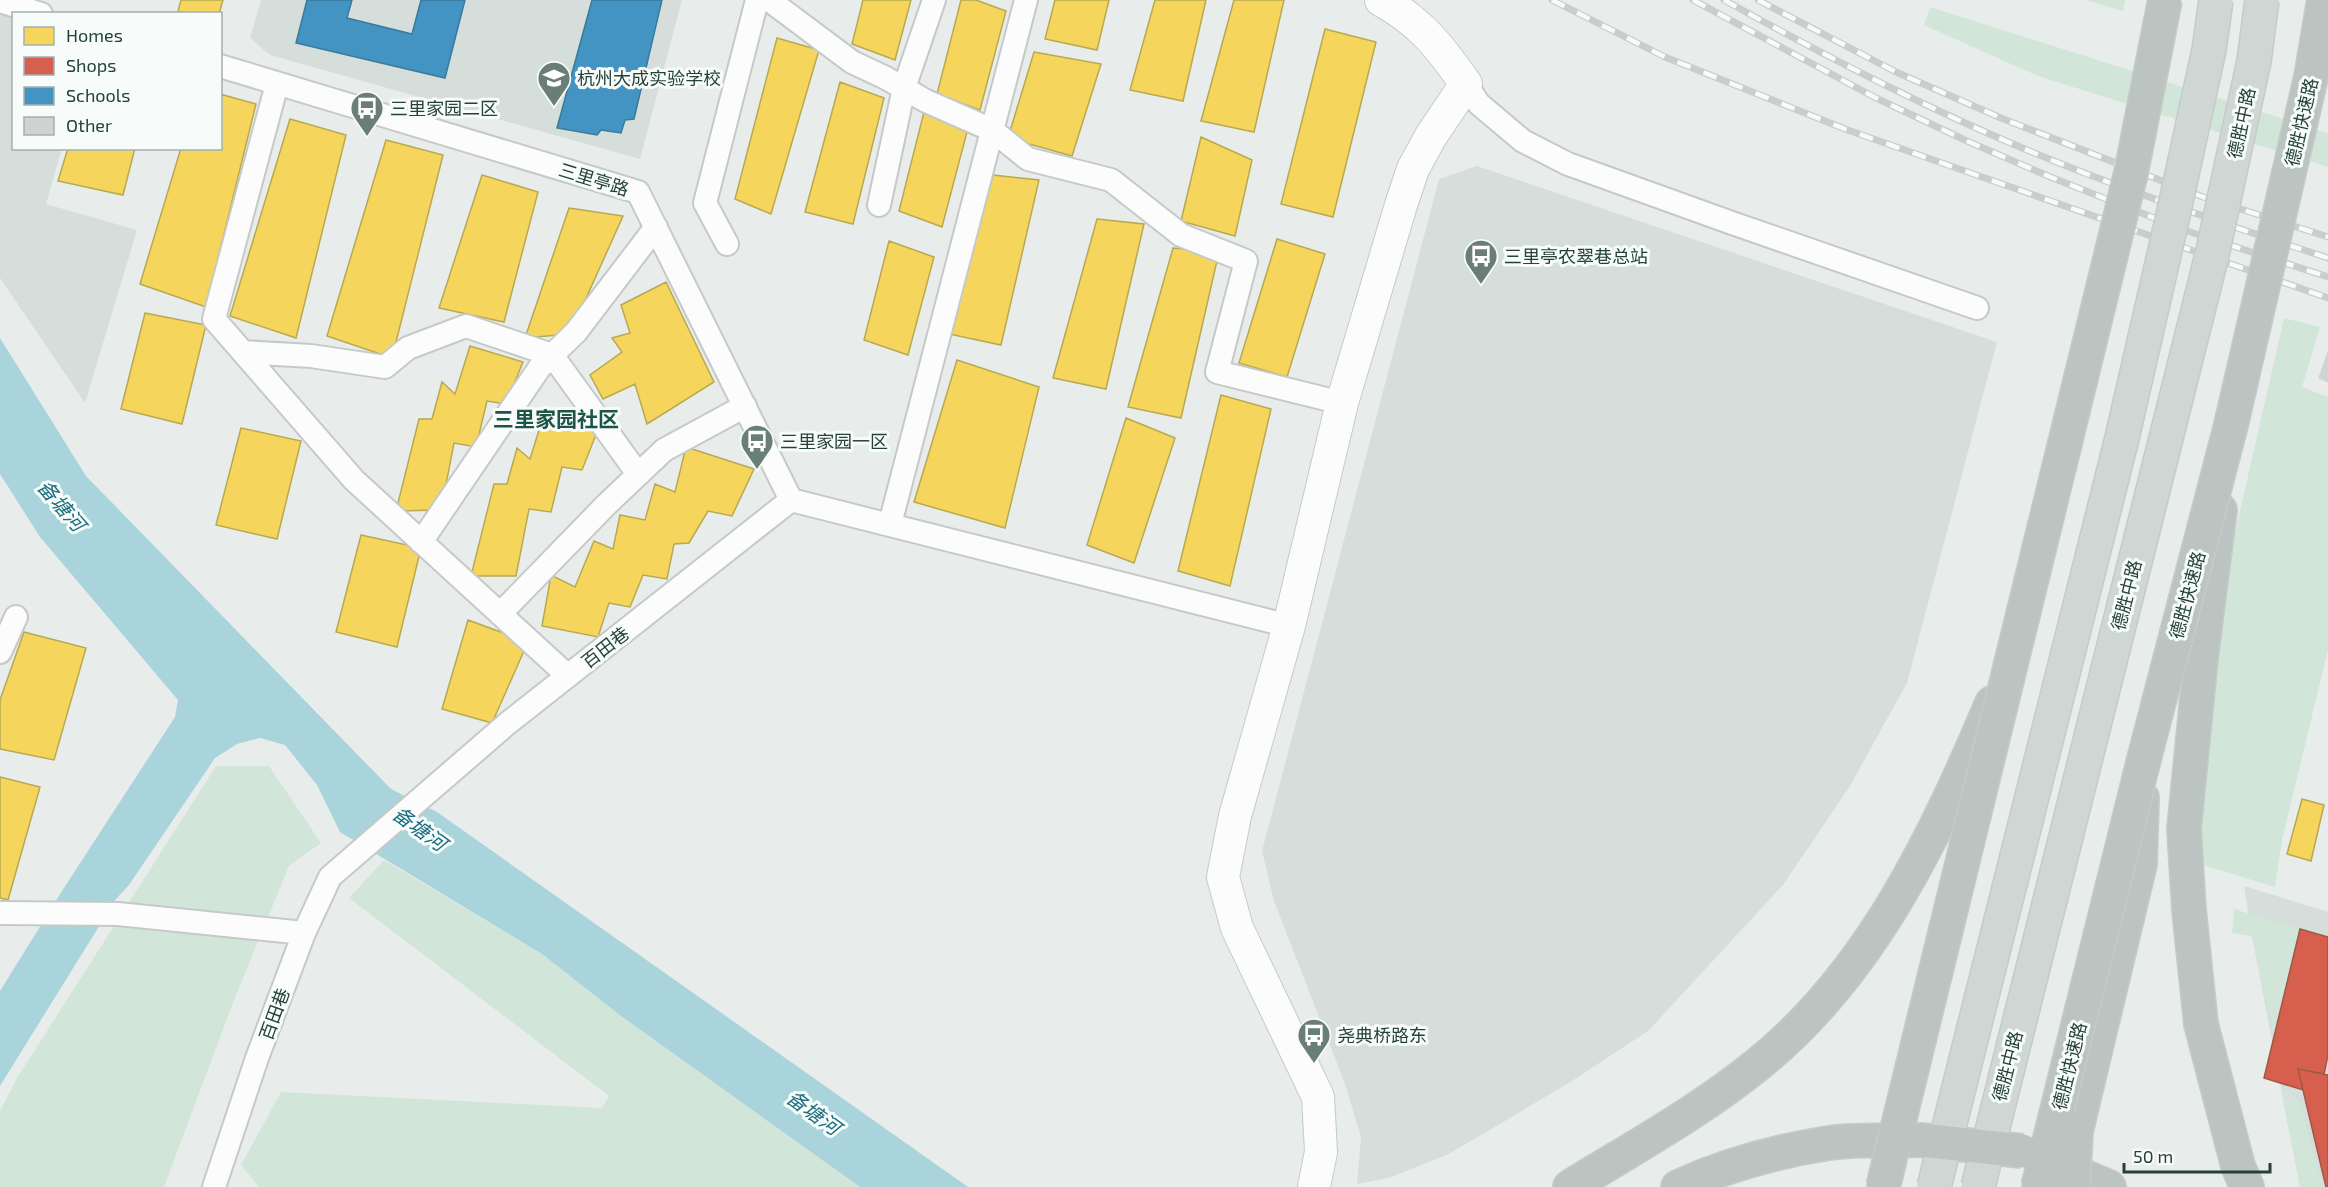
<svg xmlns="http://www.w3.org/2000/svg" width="2328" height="1187" font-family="'Exo 2','Noto Sans SC',sans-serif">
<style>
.built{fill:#d6dedb}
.green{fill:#d1e6d8}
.water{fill:#a9d4db}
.homes{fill:#f6d55c;stroke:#b7a952;stroke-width:1.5}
.shops{fill:#d6604d;stroke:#a15747;stroke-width:1.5}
.schools{fill:#4393c3;stroke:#3a7b9a;stroke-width:1.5}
.building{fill:#cfd4d2;stroke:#d1d6d4;stroke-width:1.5}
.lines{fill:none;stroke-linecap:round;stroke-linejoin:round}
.street-casing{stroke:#c5cac8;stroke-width:26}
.secondary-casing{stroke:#c3cbc8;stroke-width:34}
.highway-casing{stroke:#c3ccc9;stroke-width:36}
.street{stroke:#fcfcfc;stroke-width:22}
.secondary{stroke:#fcfcfc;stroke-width:32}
.highway{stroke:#bcc4c2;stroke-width:33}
.rail-casing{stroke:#c9cdcc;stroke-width:7}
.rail{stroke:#f7fbf9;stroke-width:4.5;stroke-dasharray:14;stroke-linecap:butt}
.primary-bridge-casing{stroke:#c3ccc9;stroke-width:36;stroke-linecap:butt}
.highway-bridge-casing{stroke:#c3ccc9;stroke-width:36;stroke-linecap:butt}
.primary-bridge{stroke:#cfd7d5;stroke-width:33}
.highway-bridge{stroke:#bcc4c2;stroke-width:33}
.labels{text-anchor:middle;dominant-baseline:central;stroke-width:6;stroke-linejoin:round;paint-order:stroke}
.poi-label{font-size:18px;fill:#24423a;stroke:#f7fbf9;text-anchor:start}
.street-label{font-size:18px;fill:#24423a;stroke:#f7fbf9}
.water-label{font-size:20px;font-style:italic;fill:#1c6f80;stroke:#f7fbf9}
.quarter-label{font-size:21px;font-weight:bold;fill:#1f5548;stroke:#f7fbf9}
</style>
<rect width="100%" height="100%" fill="#e8edeb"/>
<path class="built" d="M261,0H682L640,159L270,55L250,38Z
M0,1L14,14V148L62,149L46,204L137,230L85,403L0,278Z
M1477,166L1997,342L1907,683L1850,786L1783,885L1648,1031L1569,1083L1447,1155L1388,1178L1357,1184L1361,1137L1345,1084L1274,901L1262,851L1439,179Z
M2244,886L2328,912V1187H2300L2252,936Z"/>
<path class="green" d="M2085,0H2125L2123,11Z
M1930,7L2328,133V167L2038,76L1924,25Z
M2284,318L2320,327L2302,387L2328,397V650L2282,840L2275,887L2203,865L2201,817L2230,555Z
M216,766H269L321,843L289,866L234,1000L164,1187H0V1111L17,1078Z
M384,860L542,954L621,1016L860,1187H259L241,1165L281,1092L602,1108L609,1096L349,898Z
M2234,909L2300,929L2274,1036L2252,936L2232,933Z
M2281,1090L2298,1098L2323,1187H2300Z"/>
<path class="water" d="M0,338L86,476L391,789L437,812L968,1187H860L621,1016L542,954L340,832L317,785L285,745L260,738L237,744L215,758L129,885L116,899L0,1086V991L62,891L175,717L178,700L40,537L0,474Z"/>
<path class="homes" d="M181,0H223L219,14H185L178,11Z
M863,0H911L895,60L852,44Z
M961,0H976L1006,11L980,110L937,94Z
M1055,0H1109L1097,50L1045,39Z
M1155,0H1206L1183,101L1130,90Z
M1234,0H1284L1254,132L1201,121Z
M1325,29L1376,42L1333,217L1281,204Z
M777,38L819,50L771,214L735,199Z
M1034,52L1101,64L1072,156L1008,138Z
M840,82L884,98L853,224L805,212Z
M220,94L256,104L206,307L140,284L181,148H220Z
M924,112L968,128L942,227L899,211Z
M290,119L346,135L296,338L230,316Z
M1201,137L1252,160L1235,236L1181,221Z
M386,140L443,155L392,358L327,336Z
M68,148H135L123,195L58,181Z
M482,175L538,192L504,322L439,308Z
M993,175L1039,180L1001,345L949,334Z
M569,208L623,216L570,334L525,338Z
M1097,219L1144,224L1106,389L1053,378Z
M1277,239L1325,254L1287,377L1239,363Z
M889,241L934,257L908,355L864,340Z
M1173,248L1219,252L1181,418L1128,407Z
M666,282L714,382L647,424L635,384L603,399L590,375L622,352L612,338L630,333L621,305Z
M145,313L206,325L182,424L121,409Z
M470,346L523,362L506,404L487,401L476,447L454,443L441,510L396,511L419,419H432L442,382L455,394Z
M957,360L1039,387L1005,528L914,502Z
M1221,395L1271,409L1230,586L1178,571Z
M545,411L599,427L582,470L562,467L551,512L529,509L516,576H471L494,484H507L517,448L530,459Z
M1126,418L1175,438L1134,563L1087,545Z
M241,428L301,441L277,539L216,525Z
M686,447L754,469L732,516L708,511L689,543L674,544L667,579L643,575L630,607L609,603L598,637L542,626L551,575L575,587L594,541L613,549L620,515L645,520L655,484L675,492Z
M361,535L421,548L397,647L336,632Z
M468,620L528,642L492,723L442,709Z
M24,632L86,648L54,760L0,749V700Z
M0,777L40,787L8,900L0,898Z
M2302,799L2324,805L2311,861L2287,854Z"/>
<path class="shops" d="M2300,929L2328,937V1055L2324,1074L2298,1069L2303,1090L2264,1078Z
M2298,1069L2328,1075V1187H2326Z"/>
<path class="schools" d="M307,0H352L347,18L412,34L421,0H465L445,78L296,43Z
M592,0H662L634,119L625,120L621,133L601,130L597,135L557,128Z"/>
<path class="building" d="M2328,352V382L2319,378Z"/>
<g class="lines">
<defs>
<path id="street" d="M769,0L852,62L886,78L926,101L992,130L1028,159L1111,180L1181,235L1246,261L1217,372L1342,403
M0,1L41,14
M220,66L638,192L791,500
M277,84L214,319L354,480L568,676
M1466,84L1479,104L1523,141L1568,164L1732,223L1977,308
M879,205L904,88L934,0
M727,244L705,203L757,0
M243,352L311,356L385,367L408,348L466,326L552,355L638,474
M791,500L1289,626
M890,524L1026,0
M421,542L540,367L576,332L656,227
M500,614L606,505L664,450L745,406
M0,652L16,617
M0,913L118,914L304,933
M214,1187L257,1058L304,933L330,877L508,723L791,500"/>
<path id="secondary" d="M1314,1187L1321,1152L1318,1097L1237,928L1223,877L1235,816L1289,626L1342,403L1401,205L1413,169L1431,136L1466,84C1440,47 1421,22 1381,0"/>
<path id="highway" d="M2220,510L2201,658L2184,829L2189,910L2201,1024L2238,1166L2247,1187
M2076,1131L2140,864L2142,798
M2050,1162L2109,1187
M1570,1187C1633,1148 1699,1112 1757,1065C1872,973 1936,835 1992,703
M1678,1187C1726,1165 1777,1151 1829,1143C1859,1139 1891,1141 1921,1140"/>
</defs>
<use href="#street" class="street-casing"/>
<use href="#secondary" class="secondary-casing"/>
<use href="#highway" class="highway-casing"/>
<use href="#street" class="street"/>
<use href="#secondary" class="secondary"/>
<use href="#highway" class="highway"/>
<defs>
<path id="rail" d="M1552,0L1665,57L1845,129L2328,298
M1693,0L1876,98L1967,141L2048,176L2187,231L2328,277
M1724,0C1831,59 1941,116 2054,161C2144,197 2236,228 2328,258
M1758,0L1896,72L2001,118L2203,197L2328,237"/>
</defs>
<use href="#rail" class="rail-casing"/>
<use href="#rail" class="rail"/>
<defs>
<path id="primary-bridge" d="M1934,1187L2122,438L2172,220L2209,50L2216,0
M1978,1187L2212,255L2254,61L2262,0"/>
<path id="highway-bridge" d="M1921,1140L2022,1151
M1883,1187L2131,173L2165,0
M2038,1187L2144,759L2231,425L2311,77L2324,0
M2073,1187L2076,1131"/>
</defs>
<use href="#primary-bridge" class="primary-bridge-casing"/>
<use href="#highway-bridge" class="highway-bridge-casing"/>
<use href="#primary-bridge" class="primary-bridge"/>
<use href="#highway-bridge" class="highway-bridge"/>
</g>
<defs>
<symbol id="school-pin" viewBox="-11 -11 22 30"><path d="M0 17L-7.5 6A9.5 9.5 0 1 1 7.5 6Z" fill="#697e78" stroke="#f7fbf9"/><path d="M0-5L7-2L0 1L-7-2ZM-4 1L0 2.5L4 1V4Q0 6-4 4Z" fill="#fff"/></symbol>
<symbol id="bus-pin" viewBox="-11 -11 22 30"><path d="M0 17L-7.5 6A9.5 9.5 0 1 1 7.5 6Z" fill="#697e78" stroke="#f7fbf9"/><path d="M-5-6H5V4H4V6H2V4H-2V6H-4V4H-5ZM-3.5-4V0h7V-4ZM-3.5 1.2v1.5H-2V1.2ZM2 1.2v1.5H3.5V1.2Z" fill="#fff"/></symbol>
</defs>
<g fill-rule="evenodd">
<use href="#school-pin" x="535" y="59" width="38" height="52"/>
<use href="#bus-pin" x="348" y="89" width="38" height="52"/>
<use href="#bus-pin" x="1462" y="237" width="38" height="52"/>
<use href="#bus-pin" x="738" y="422" width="38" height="52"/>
<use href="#bus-pin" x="1295" y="1016" width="38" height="52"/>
</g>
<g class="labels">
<g class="poi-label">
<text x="577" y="78">杭州大成实验学校</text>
<text x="390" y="108">三里家园二区</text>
<text x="1504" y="256">三里亭农翠巷总站</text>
<text x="780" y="441">三里家园一区</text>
<text x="1337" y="1035">尧典桥路东</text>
</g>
<g class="street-label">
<text transform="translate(2301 122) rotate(-77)">德胜快速路</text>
<text transform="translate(2241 123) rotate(-78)">德胜中路</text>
<text transform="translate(594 179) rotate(17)">三里亭路</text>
<text transform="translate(2126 595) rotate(-76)">德胜中路</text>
<text transform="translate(2187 595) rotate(-75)">德胜快速路</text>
<text transform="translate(605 647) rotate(-38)">百田巷</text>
<text transform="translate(274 1014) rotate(-70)">百田巷</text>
<text transform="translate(2007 1066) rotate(-76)">德胜中路</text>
<text transform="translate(2069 1066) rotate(-76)">德胜快速路</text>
</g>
<g class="water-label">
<text transform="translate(62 505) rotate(49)">备塘河</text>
<text transform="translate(420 828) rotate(36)">备塘河</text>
<text transform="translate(814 1112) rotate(36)">备塘河</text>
</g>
<g class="quarter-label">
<text x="556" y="418">三里家园社区</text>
</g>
</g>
<rect x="12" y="12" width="210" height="138" fill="#f7fbf9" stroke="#a3b1ad" stroke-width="1.5"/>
<rect x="24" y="27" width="30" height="18" fill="#f6d55c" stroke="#a3b1ad" stroke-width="1.5"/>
<text x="66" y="42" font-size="18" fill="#24423a">Homes</text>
<rect x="24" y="57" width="30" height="18" fill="#d6604d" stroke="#a3b1ad" stroke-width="1.5"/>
<text x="66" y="72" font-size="18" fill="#24423a">Shops</text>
<rect x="24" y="87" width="30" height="18" fill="#4393c3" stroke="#a3b1ad" stroke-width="1.5"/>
<text x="66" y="102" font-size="18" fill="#24423a">Schools</text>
<rect x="24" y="117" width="30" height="18" fill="#cfd4d2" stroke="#a3b1ad" stroke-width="1.5"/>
<text x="66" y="132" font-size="18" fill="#24423a">Other</text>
<path d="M2124 1163v9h146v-9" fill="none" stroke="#24423a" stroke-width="3"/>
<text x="2133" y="1163" font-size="18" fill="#24423a" stroke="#f7fbf9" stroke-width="4.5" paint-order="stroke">50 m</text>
</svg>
